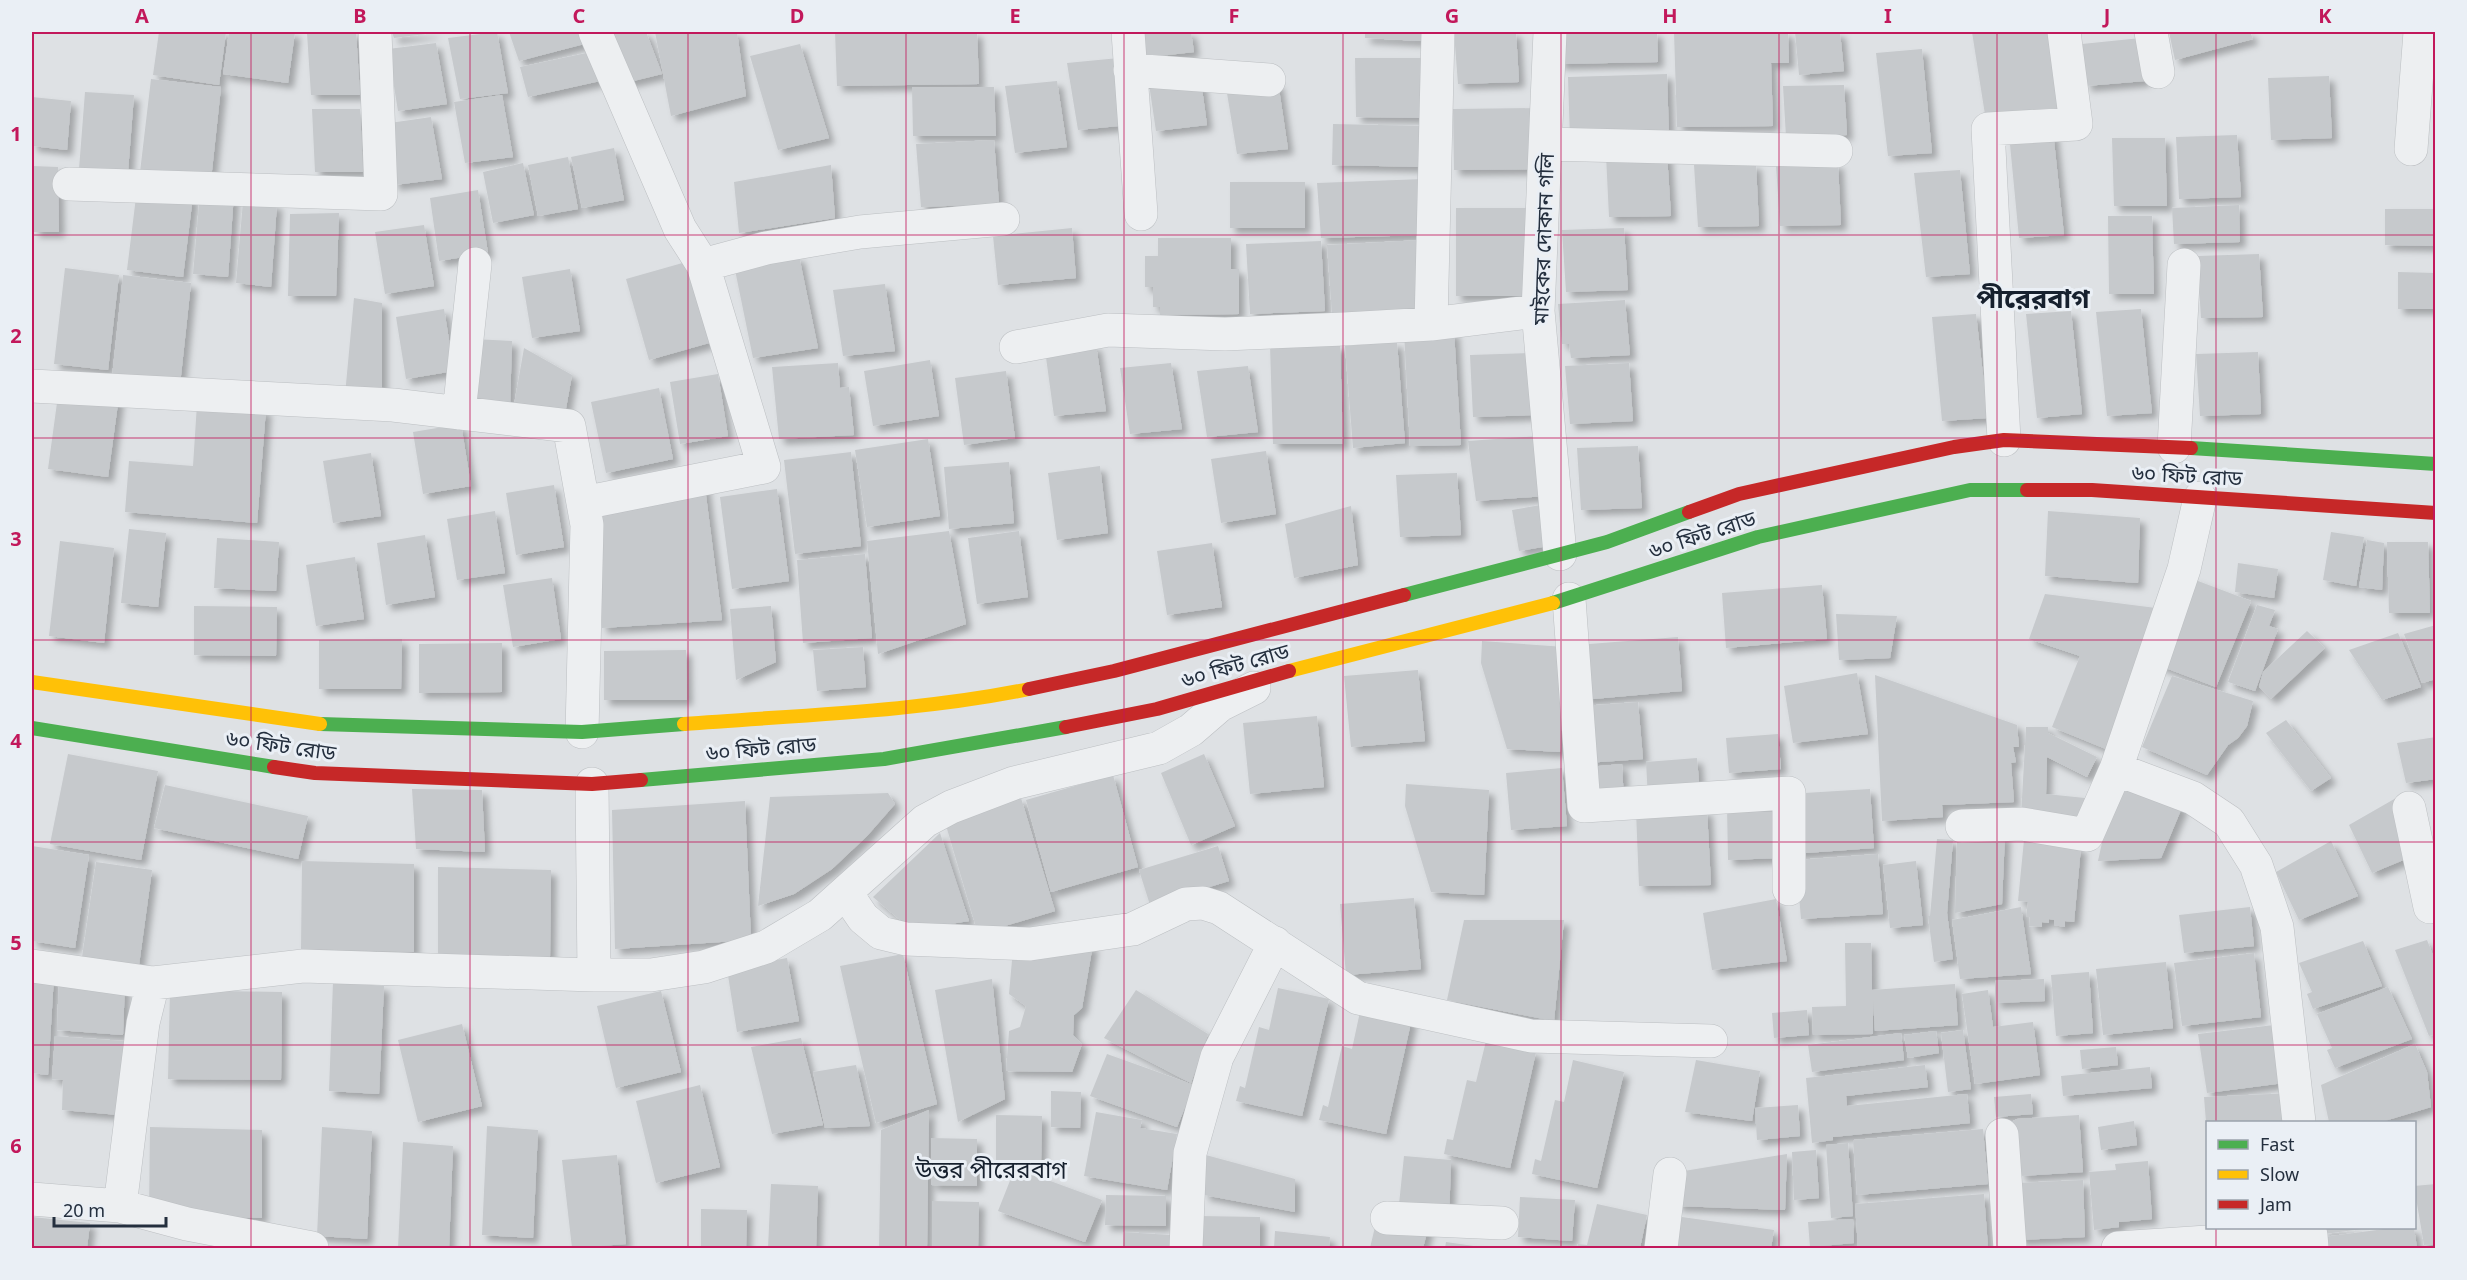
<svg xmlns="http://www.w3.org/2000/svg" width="2467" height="1280" font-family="'Noto Sans','Noto Sans Bengali',sans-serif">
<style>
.building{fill:#c6c9cc;filter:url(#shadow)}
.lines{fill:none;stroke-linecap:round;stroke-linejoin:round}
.street-casing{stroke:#bcbfc2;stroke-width:34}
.street{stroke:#edeff1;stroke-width:33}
.fast{stroke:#4caf50;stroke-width:14}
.slow{stroke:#ffc107;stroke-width:14}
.jam{stroke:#c62828;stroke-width:14}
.grid{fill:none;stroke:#c2185b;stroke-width:1.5;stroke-opacity:0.55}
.labels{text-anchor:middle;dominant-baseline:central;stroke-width:6;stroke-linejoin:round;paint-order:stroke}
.street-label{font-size:21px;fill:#242f3e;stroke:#eaeff5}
.quarter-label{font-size:24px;fill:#16202e;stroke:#eaeff5}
.district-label{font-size:27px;font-weight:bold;fill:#16202e;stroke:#eaeff5}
.neatline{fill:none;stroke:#c2185b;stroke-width:2}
.grid-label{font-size:20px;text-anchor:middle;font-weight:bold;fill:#c2185b}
</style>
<defs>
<filter id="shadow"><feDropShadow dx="5.5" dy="5.5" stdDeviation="3" flood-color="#0004"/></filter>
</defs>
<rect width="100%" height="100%" fill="#dee1e4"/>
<path class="building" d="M159,32H226L219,85L153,75Z
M229,32H295L288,83L223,74Z
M356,32L360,95H311L307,33Z
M392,32H434V33L394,38Z
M497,32L508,93L460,99L448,38Z
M509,32H584L588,43L519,61Z
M604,32H646L662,74L625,83Z
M655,32H737L746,96L671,116Z
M835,32H977L979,84L837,86Z
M1139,32H1191L1194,52L1142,58Z
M1365,32H1421V41L1365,38Z
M1454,32H1516L1519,82L1458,84Z
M1558,32H1657L1658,62L1559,64Z
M1674,32H1788L1789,63H1771L1773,126L1677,127Z
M1795,32H1840L1844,71L1799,75Z
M1972,32H2054L2066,107L1986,121Z
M2169,32H2250L2253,39L2175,60Z
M2141,38L2145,81L2086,86L2082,44Z
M436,43L447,104L398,111L388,49Z
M800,44L829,138L778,150L750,56Z
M1922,49L1932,153L1888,156L1876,53Z
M591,52L600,81L528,97L520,67Z
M1119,58L1129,125L1078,130L1067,63Z
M1355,58H1427L1428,118L1356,117Z
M1198,59L1207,125L1156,131L1146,64Z
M1667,74L1669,138L1570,140L1568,77Z
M2329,76L2332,138L2271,140L2268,78Z
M151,79L221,87L211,180L140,172Z
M1057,81L1067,147L1015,153L1005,86Z
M1278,82L1288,149L1237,154L1226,87Z
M1844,85L1847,135L1786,137L1783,86Z
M912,87H994L996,136H913Z
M85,92L134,95L128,172L79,169Z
M502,95L513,157L465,163L454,102Z
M32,97L71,101L67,150L32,146Z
M1541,108L1542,169L1454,170L1453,109Z
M312,109H360L363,172H315Z
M431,117L442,179L394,185L383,124Z
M1333,124L1425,126L1424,167L1332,165Z
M2053,131L2064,235L2019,238L2009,134Z
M2237,135L2241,197L2179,199L2176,137Z
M2112,138H2165L2167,206H2114Z
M994,140L999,204L921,207L916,144Z
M614,148L624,200L582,208L571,157Z
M1667,154L1671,216L1609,217L1606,155Z
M568,157L578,209L538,216L528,165Z
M523,163L534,215L493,223L483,172Z
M1838,163L1841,225L1780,226L1776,165Z
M1756,164L1759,226L1698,227L1694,165Z
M831,165L835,218L739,233L734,182Z
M32,166L58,167L59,232H34Z
M1960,170L1970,274L1926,277L1914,173Z
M1423,179L1426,235L1321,238L1317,183Z
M1230,182H1305V228H1230Z
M137,189L193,196L183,277L127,270Z
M478,190L488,253L439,261L430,198Z
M200,192L234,194L228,277L193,274Z
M243,201L277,204L271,287L236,283Z
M2239,205L2240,242L2174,244L2172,208Z
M1456,208H1535L1534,296H1456Z
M2385,209H2436V246L2385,245Z
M339,213L336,296H288L290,214Z
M2108,216H2152L2154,294H2109Z
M424,225L434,286L385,294L375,232Z
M1072,228L1076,278L998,285L993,236Z
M1624,228L1628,290L1566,292L1562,230Z
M1158,238H1231V269H1239V314L1160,315V307H1153V287H1145V256H1158Z
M1422,240L1428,309L1332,314L1327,245Z
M1321,241L1325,311L1250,314L1246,244Z
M2259,254L2263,317L2201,318L2197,256Z
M799,256L818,348L753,358L734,265Z
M686,262L709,343L649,360L626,279Z
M65,268L119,275L108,370L54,364Z
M570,269L580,331L532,338L522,277Z
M2398,272L2436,273V309H2398Z
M123,275L191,283L180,385L112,377Z
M885,284L895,351L843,356L833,290Z
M354,298L382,303V392L345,395Z
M1625,300L1630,355L1571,358L1569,344H1562L1558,304Z
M444,309L454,371L406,379L396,317Z
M2141,309L2152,413L2107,416L2096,312Z
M2071,311L2082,414L2037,418L2026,314Z
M1976,314L1988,418L1942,421L1932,317Z
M1454,331L1461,445L1410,446L1404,332Z
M474,339L512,341L510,407L471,405Z
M1397,342L1405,443L1353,448L1345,346Z
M1096,345L1106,411L1054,416L1045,350Z
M1270,345H1340L1343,444H1273Z
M524,348L572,375L565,414L514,405Z
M2258,352L2261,414L2200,416L2196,354Z
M1531,353L1535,415L1473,417L1470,355Z
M930,360L939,416L873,426L864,371Z
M838,363L840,388L849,387L854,435L779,439L772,367Z
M1171,363L1182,429L1130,434L1120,368Z
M1629,363L1633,421L1570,424L1565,366Z
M1248,366L1258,432L1207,437L1197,371Z
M1006,371L1015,438L964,445L955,378Z
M718,374L728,436L680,444L670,382Z
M59,388L119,396L108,477L48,469Z
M659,388L673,459L606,473L591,402Z
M197,404L266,409L257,523L125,512L129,461L193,466Z
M461,424L471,486L423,494L413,432Z
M1539,436L1546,496L1476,501L1468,441Z
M928,439L940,516L867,527L855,450Z
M1638,446L1642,508L1581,510L1577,448Z
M1266,451L1276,514L1221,523L1211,459Z
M851,452L861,546L795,554L784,460Z
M371,453L381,516L333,523L323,461Z
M1009,462L1014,523L949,529L944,467Z
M1100,466L1108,533L1057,540L1048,473Z
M1457,473L1461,535L1400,537L1396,475Z
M704,480L722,620L602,628L587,495Z
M554,485L564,547L516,555L506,493Z
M777,489L789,581L732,589L720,497Z
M1546,504L1554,545L1519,551L1512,510Z
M1351,506L1358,565L1294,578L1285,524Z
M495,511L505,573L457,580L447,519Z
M2048,511L2140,518L2138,583L2045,576Z
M129,529L166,533L158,607L121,603Z
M949,531L966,624L878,654L867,541Z
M1019,531L1028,597L977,604L968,538Z
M2331,532L2364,537L2356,586L2323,580Z
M425,535L435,597L386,605L377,543Z
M217,538L279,542L276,591L214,588Z
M2367,540L2384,543L2382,590L2359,587Z
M60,541L114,548L104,643L49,636Z
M2387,542H2428L2430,613H2389Z
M1212,543L1222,607L1167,615L1157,551Z
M865,554L872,638L803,643L797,560Z
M355,557L364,619L316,626L306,565Z
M2238,563L2278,569L2274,598L2235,592Z
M552,578L561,639L513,647L503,585Z
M2190,578L2251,601L2216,687L2155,664Z
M1822,585L1827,639L1726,648L1722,593Z
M2045,594L2156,608L2106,749L2052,727L2080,656L2029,639Z
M2257,605L2275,610L2269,626L2278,629L2255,691L2228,682Z
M194,606L277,607L276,656L194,655Z
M771,606L776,662L736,680L730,609Z
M1836,614L1897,616L1890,658L1839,660Z
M2436,625V679L2422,683L2404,634Z
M2307,631L2325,648L2271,699L2259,687L2263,672Z
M2398,633L2421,687L2382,700L2349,650Z
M1678,637L1682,691L1582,700L1577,645Z
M402,639L401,689H319V640Z
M1482,641L1565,647L1560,752L1507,749L1481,663Z
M502,643V692L419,693V644Z
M863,647L866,687L817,691L813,650Z
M686,650L687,700H604V651Z
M1418,670L1425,741L1351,747L1344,676Z
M1857,673L1868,734L1793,743L1784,686Z
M1875,675L2017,725L2019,747H2013L2016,762L2011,763L2014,802L1942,805L1943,817L1882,821Z
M2172,676L2253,701L2247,726L2238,738L2228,745L2207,775L2142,747Z
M1638,702L1643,759L1586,763L1582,706Z
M1317,716L1324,787L1250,794L1243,723Z
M2286,720L2331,778L2311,791L2266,733Z
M2026,727H2048V733L2097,757L2087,777L2047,757L2046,794L2085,798L2083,823L2021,816Z
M1778,734L1781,769L1729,773L1726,738Z
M2436,737V779L2406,783L2397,743Z
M68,754L158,771L141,860L50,844Z
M1204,754L1235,826L1191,845L1161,773Z
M1697,758L1700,794L1648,798L1646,762Z
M1622,764L1624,801L1590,803L1588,767Z
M1562,768L1567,826L1511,830L1506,773Z
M1113,775L1138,867L1051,892L1026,800Z
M2115,783L2183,805L2161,858L2098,861Z
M1406,784L1489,790L1484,895L1431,892L1405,806Z
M165,785L308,816L298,859L154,828Z
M412,789L482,790L485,852L416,849Z
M1870,789L1874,848L1792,854L1788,794Z
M888,793L895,804L867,836L832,869L794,894L758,906L770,797Z
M2403,794L2430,849L2372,873L2349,825Z
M1021,798L1055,911L978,934L945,822Z
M745,801L751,940L615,949L612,810Z
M1777,805L1779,858L1728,860L1727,806Z
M1707,810L1711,885L1639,886L1636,811Z
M940,833L969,921L912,930L873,897Z
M2005,834L2002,904L1955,913L1957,838Z
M1937,839L1953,840L1947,913L1953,959L1934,962L1928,916H1930Z
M2024,840L2081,847L2074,922L2065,921V927L2054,925V920L2049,919V923L2042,922V927L2029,926L2030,917H2026L2028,902L2018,901Z
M2331,841L2358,896L2299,920L2276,872Z
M32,846L89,855L75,948L32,941Z
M1218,846L1229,881L1150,905L1139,870Z
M1878,854L1883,914L1801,919L1796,860Z
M302,861L414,864V952L301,949Z
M1916,861L1923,925L1890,928L1883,865Z
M96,862L152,870L139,965L82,957Z
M438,867L551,870L550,958L438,955Z
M1414,898L1421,969L1346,975L1340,904Z
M1776,899L1787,961L1712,970L1703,913Z
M2021,907L2031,974L1960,979L1952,920Z
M2250,907L2254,946L2184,953L2179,915Z
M1464,920H1564L1554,1021L1447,1000Z
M2427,940L2436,963V1034L2429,1036L2395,950Z
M2363,941L2382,986L2313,1009L2307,994L2312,992L2299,963Z
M1845,943H1871L1872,990L1955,984L1958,1025L1875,1031L1873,1001V1034L1813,1035L1812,1007L1846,1006Z
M1093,944L1082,1008L1074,1015L1073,1035L1082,1044L1072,1072L1006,1071L1009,1031L1020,1027L1026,1006L1009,994L1013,949Z
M2254,953L2261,1017L2182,1026L2174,963Z
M903,954L937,1104L876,1123L840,966Z
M787,958L799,1021L737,1032L727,969Z
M2166,962L2173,1028L2103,1035L2096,969Z
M2089,972L2093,1033L2056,1036L2051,975Z
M32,974L54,976L48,1075L32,1073Z
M59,977L125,982L123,1035L57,1030Z
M992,979L1005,1099L958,1122L935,990Z
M2044,979L2045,1001L1995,1003V981Z
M333,982L384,986L379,1094L329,1091Z
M2388,987L2412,1039L2335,1068L2327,1050L2332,1048L2317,1014Z
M1278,988L1329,999L1302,1116L1236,1101L1240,1086L1245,1088L1259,1027L1269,1030Z
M170,990L282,992L281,1080L168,1079Z
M1136,990L1208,1034L1191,1083L1104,1038Z
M1988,990L1993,1027L2033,1022L2040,1075L1975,1084L1962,994Z
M661,991L681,1072L616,1088L597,1006Z
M1361,1007L1412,1018L1386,1134L1319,1120L1323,1105L1328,1107L1342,1046L1352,1049Z
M1807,1010L1809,1035L1774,1038L1772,1013Z
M462,1024L482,1106L418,1122L398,1040Z
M2274,1025L2284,1083L2207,1093L2198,1034Z
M1963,1030L1971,1089L1948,1092L1941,1033Z
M1936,1031L1939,1053L1908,1058L1904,1035Z
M1901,1033L1904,1060L1812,1072L1808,1045Z
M55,1036L124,1041L119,1115L62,1110L63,1080L52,1079Z
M801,1038L823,1125L772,1134L751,1047Z
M1486,1041L1536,1052L1510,1168L1444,1154L1447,1139L1453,1140L1467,1080L1476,1082Z
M2415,1044L2427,1072L2431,1107L2381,1122H2329L2321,1085Z
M2116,1047L2118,1065L2082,1069L2080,1050Z
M1107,1054L1194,1085L1177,1127L1090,1096Z
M1573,1060L1624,1072L1597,1188L1532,1174L1535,1159L1541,1161L1555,1100L1564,1102Z
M1696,1060L1760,1071L1752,1121L1685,1112Z
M856,1065L870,1126L825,1128L813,1072Z
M1925,1065L1928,1087L1846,1096L1847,1106L1967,1094L1970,1123L1833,1137V1140L1812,1143L1806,1078Z
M2150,1067L2152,1088L2063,1096L2061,1076Z
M700,1085L720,1167L656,1183L636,1101Z
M1051,1091L1081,1092L1080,1128L1051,1127Z
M2294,1093L2297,1122H2206L2204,1097Z
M2031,1094L2033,1114L1996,1117L1994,1097Z
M1798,1105L1800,1136L1757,1140L1755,1108Z
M929,1110L927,1248H879L881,1130Z
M1096,1112L1142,1120L1140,1128L1177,1134L1167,1190L1084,1176Z
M996,1115L1042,1116L1041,1164L996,1162Z
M2079,1115L2083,1172L2021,1176L2011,1122L2017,1119Z
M2134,1121L2137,1145L2101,1150L2098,1127Z
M487,1126L538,1130L533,1238L482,1235Z
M150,1127L262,1130V1218L149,1215Z
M322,1127L372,1131L367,1239L317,1236Z
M1983,1129L1988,1184L1857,1195L1853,1140Z
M931,1138L977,1139V1186L931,1185Z
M403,1142L453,1146L449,1248H398Z
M1848,1143L1853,1216L1831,1218L1826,1145Z
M1816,1150L1819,1198L1794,1200L1792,1152Z
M1202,1154L1295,1179V1212L1204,1195Z
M1787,1154L1785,1210L1676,1206L1678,1172Z
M617,1155L626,1244L572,1248L562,1160Z
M1404,1156L1451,1160L1449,1222L1398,1214Z
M2148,1161L2152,1219L2119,1222V1227L2094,1230L2089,1172L2116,1170L2115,1164Z
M1015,1168L1102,1200L1085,1242L998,1211Z
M2083,1180L2085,1237L2018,1240L2016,1183Z
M771,1184L818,1186L816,1248H768Z
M2436,1184V1244L2424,1245L2414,1186Z
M1984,1194L1988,1248H1858L1855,1204Z
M1106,1195L1166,1196V1226L1105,1225Z
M1520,1197L1575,1200L1572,1241L1518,1237Z
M932,1201L979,1202L978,1248H932Z
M1597,1204L1647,1215L1640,1248H1577L1578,1244L1587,1245Z
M701,1209L747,1210L746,1248H701Z
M1378,1214L1429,1225L1423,1248H1370Z
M1199,1216L1260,1217V1247L1198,1246Z
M1675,1216L1774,1230L1771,1248H1671Z
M32,1217L90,1223L87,1248H32Z
M1853,1219L1854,1243L1810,1247L1808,1222Z
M2322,1228H2361L2362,1229L2324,1234Z
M2392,1228H2414L2417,1248H2326L2324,1237Z
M1275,1231L1330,1237L1329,1248H1274Z
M1124,1232L1170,1235L1169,1248H1123Z
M1446,1242L1481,1247V1248H1445Z"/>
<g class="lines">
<defs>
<path id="street" d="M595,32L680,229L703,265L766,248L860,232L1003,219
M1128,32L1141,214
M1550,32L1538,311L1560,554
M2151,32L2158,72
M1130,70L1269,80
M1546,144L1836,151
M2411,149L2420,32
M69,184L381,194L375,32
M1431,324L1438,32
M1016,347L1108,330L1225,334L1344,329L1431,324L1538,311
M32,386L393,405L569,426L587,525L582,732
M459,413L475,264
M2004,440L1988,129L2076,124L2064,32
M2174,447L2184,265
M2200,498L2184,569L2116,769L2193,798L2229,822L2256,865L2277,927L2299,1122
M583,503L764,467L703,265
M1569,599L1584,806L1789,793V889
M2409,808L2430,907L2436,906
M1962,826L2022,824L2087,835L2116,769
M846,893L863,918L881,933L906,939L1030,944L1133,929L1186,904L1203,903L1219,908L1358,998L1531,1036L1711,1041
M32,966L153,983
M594,975H651L704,967L766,947L820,915L925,821L951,807L1014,783L1159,748L1191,730L1220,705L1254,688
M2002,1135L2010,1248
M32,1199L120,1206L187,1224L312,1248
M120,1206L143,1023L153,983L303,966L594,975L592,784
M1387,1218L1502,1223
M1186,1248L1190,1153L1217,1057L1275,943
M1661,1248L1670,1174
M2118,1248L2311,1235L2312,1248"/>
</defs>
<use href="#street" class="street-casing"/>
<use href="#street" class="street"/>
<path class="fast" d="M2191,448L2436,464
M1404,595L1607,542L1689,512
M1553,603L1758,537L1970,490H2027
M320,724L582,732L684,724
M32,728L274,767
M641,780L884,759L1066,727"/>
<path class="slow" d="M1289,671L1553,603
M32,682L320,724
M684,724C799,715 917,712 1029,689"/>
<path class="jam" d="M2027,490H2092L2436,513
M1689,512L1739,494L1954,447L2004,440L2191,448
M1029,689L1114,671L1404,595
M1066,727L1157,709L1289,671
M274,767L315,773L592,784L641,780"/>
</g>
<path class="grid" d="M251,32V1248M470,32V1248M688,32V1248M906,32V1248M1124,32V1248M1343,32V1248M1561,32V1248M1779,32V1248M1997,32V1248M2216,32V1122M32,235H2436M32,438H2436M32,640H2436M32,842H2436M32,1045H2436M2216,1228V1248"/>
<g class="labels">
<g class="street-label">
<text transform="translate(1543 239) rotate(-88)">মাইকের দোকান গলি</text>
<text transform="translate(2187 475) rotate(3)">৬০ ফিট রোড</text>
<text transform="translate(1702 534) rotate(-18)">৬০ ফিট রোড</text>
<text transform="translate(1235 665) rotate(-16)">৬০ ফিট রোড</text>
<text transform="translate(281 745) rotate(8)">৬০ ফিট রোড</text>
<text transform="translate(761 748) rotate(-5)">৬০ ফিট রোড</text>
</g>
<g class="quarter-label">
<text x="991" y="1168">উত্তর পীরেরবাগ</text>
</g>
<g class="district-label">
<text x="2033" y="297">পীরেরবাগ</text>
</g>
</g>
<rect width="2467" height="1280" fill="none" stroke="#eaeff5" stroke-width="66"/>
<rect x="2206" y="1121" width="210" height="108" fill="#eaeff5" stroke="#9ba2ac" stroke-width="1.5"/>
<rect x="2218" y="1140" width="30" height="9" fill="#4caf50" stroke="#9ba2ac" stroke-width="1.5"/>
<text x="2260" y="1151" font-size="18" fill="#242f3e">Fast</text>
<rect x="2218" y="1170" width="30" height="9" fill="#ffc107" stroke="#9ba2ac" stroke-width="1.5"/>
<text x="2260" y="1181" font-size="18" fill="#242f3e">Slow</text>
<rect x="2218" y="1200" width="30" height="9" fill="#c62828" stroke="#9ba2ac" stroke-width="1.5"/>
<text x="2260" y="1211" font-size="18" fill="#242f3e">Jam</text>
<path d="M54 1217v9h112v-9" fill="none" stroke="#242f3e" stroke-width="3"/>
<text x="63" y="1217" font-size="18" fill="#242f3e" stroke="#eaeff5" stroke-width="4.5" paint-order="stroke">20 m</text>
<rect x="33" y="33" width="2401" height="1214" class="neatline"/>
<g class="grid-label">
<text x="142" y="23">A</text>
<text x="360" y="23">B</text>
<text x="579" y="23">C</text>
<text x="797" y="23">D</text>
<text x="1015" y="23">E</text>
<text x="1234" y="23">F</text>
<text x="1452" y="23">G</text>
<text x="1670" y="23">H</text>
<text x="1888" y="23">I</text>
<text x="2107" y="23">J</text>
<text x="2325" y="23">K</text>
<text x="16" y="141">1</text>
<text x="16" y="343">2</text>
<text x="16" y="546">3</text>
<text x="16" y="748">4</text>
<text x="16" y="950">5</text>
<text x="16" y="1153">6</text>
</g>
</svg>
